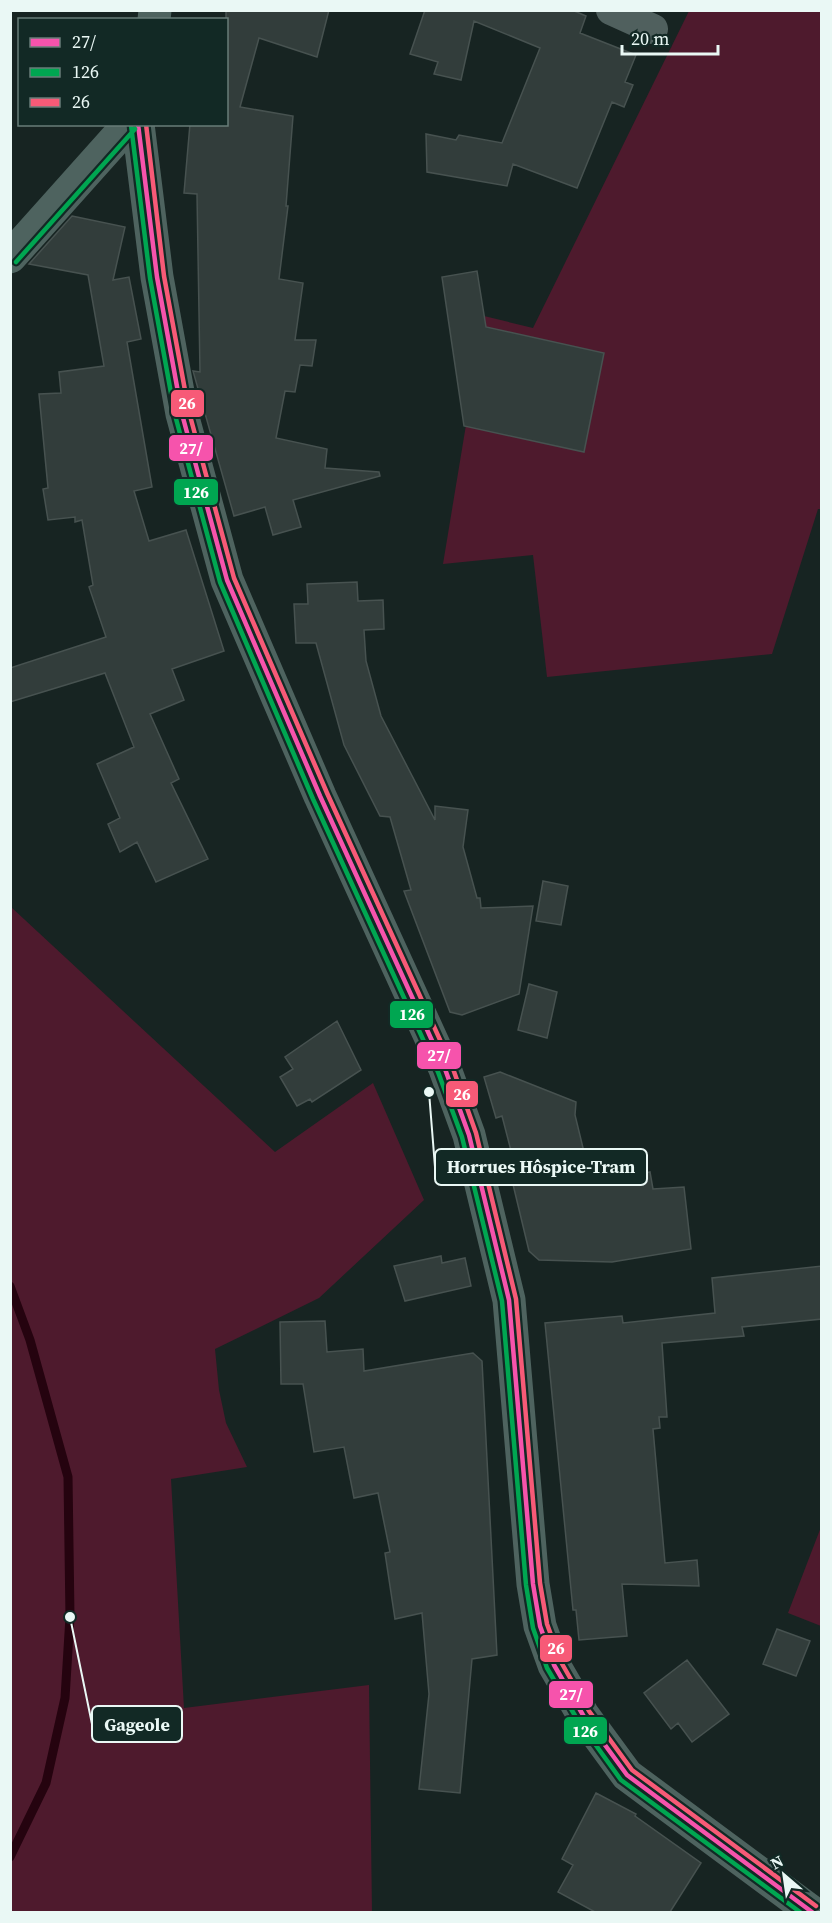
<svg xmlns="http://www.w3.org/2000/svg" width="832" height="1923" font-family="'Source Serif 4',serif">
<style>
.green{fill:#4e1a2d}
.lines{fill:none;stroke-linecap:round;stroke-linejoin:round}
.stream{stroke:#25030f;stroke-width:9}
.building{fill:#323d3b;stroke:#475250;stroke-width:1.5}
.street{stroke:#50605e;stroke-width:30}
.secondary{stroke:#4e635f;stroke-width:33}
.bus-1-casing{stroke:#122925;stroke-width:9}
.bus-2-casing{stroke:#122925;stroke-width:9}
.bus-3-casing{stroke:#122925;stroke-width:9}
.bus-1{stroke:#f653ac;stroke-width:4.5}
.bus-2{stroke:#00a651;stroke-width:4.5}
.bus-3{stroke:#f75a77;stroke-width:4.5}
.leader{fill:none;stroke:#eaf8f5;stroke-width:2}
.callout-dot{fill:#eaf8f5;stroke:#122925;stroke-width:2}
.callout{fill:#122925;stroke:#eaf8f5;stroke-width:2}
.callout-label{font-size:18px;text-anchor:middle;font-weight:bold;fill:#eaf8f5}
.line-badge{stroke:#122925;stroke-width:2}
.badge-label{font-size:16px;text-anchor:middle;font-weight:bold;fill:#fff}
</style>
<rect width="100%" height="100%" fill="#172422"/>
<path class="green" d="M689,11H821V509H818L772,654L547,677L533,555L443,564L484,316L533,328Z
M11,907L275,1152L373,1083L424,1200L319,1298L215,1349L219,1390L226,1423L247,1467L171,1479L184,1708L369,1685L372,1912H11Z
M821,1527V1626L788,1613Z"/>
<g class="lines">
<path class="stream" d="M10,1286L30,1340L68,1477L70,1617L65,1698L46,1783L10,1857"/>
</g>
<path class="building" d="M226,10H329L317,57L259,38L240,107L293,116L286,206H288L279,279L303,283L295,340H316L312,366L300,365L295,392L285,391L276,438L327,449L325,468L379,472L380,476L293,500L301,527L273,535L265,507L234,516L193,371L200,372L197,194L184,193L190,124H226Z
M425,10H572L586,16L580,33L636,55L625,82L633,85L624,107L612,102L577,188L513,164L507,186L427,172L426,134L456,140L459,135L502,143L540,48L474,21L461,80L434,74L438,62L410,54Z
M72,216L125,227L113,280L129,277L141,339L127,342L152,487L134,491L149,541L186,530L224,651L172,669L184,700L150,714L179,779L171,783L208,859L156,882L137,842L120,852L108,824L120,818L97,764L134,747L105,673L10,702V668L106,637L89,587L93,585L82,520L75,522V517L48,520L43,489L48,488L39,394L61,393L59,372L104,366L88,275L29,264Z
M477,271L486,327L604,353L584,452L464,426L442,277Z
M357,582L358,601L383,600L384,629L364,630L366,661L381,716L435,820V806L468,810L463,847L477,898H480L481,908L533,906L519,994L462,1015L450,1012L404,891L411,890L390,817L380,816L344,745L316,643H296L294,604H308L307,584Z
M543,881L568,886L561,925L536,921Z
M529,984L557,992L547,1038L518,1030Z
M337,1021L361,1070L312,1102L310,1099L297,1106L280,1077L293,1069L285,1057Z
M500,1072L576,1102L575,1115L584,1152L612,1151V1171L632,1170V1176L650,1172L653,1189L684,1187L691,1249L612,1262L539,1260L529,1251L510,1172L516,1170L502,1116L496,1118L484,1077Z
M441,1256L442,1263L465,1258L471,1286L405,1301L394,1266Z
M822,1266V1319L742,1327L744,1336L662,1343L667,1417H659L660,1428L653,1429L665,1563L697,1560L699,1586L622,1584L627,1636L579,1640L576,1610H573L545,1323L622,1316L623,1323L715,1313L712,1278Z
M325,1321L327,1352L363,1349L364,1371L473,1353L482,1361L497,1655L472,1659L460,1793L419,1789L429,1694L422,1613L395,1619L385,1553L390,1552L378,1493L354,1498L344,1447L314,1452L303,1384H281L280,1322Z
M777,1629L810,1641L796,1676L763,1664Z
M687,1660L729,1714L692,1742L678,1723L671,1729L644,1693Z
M596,1793L636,1814L635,1816L701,1863L670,1912H595L558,1892L573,1865L562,1859Z"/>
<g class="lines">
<path class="street" d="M611,10L653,29"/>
<path class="secondary" d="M154,20L155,10
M138,124L157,277L182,414L227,580L320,796L445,1069L469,1135L509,1300L533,1584L540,1626L554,1665L583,1715L627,1775L812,1912
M10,257L129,124"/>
<defs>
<path id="bus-1" d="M138,124L157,277L182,414L227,580L320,796L445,1069L469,1135L509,1300L533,1584L540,1626L554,1665L583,1715L627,1775L812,1912"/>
<path id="bus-2" d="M131,125L150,278L175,415L220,582L313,799L438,1072L462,1137L502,1301L526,1585L533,1628L547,1668L577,1719L621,1780L800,1912
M16,262L135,129"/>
<path id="bus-3" d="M146,124L164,276L189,412L234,578L327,793L452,1066L476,1133L516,1299L540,1583L547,1624L561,1662L589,1711L632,1770L816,1906"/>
</defs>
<use href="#bus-1" class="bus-1-casing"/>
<use href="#bus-2" class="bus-2-casing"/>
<use href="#bus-3" class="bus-3-casing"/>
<use href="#bus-1" class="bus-1"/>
<use href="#bus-2" class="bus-2"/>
<use href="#bus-3" class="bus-3"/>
</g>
<path class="leader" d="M429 1092L435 1167M70 1617L92 1724"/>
<g class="callout-dot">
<circle cx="429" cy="1092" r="6"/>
<circle cx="70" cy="1617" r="6"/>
</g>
<g class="callout">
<rect x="435" y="1149" width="212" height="36" rx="6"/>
<rect x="92" y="1706" width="90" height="36" rx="6"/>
</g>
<g class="callout-label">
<text x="541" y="1173">Horrues Hôspice-Tram</text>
<text x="137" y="1731">Gageole</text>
</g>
<g class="line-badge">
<rect x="170" y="389" width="35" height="29" rx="6" fill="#f75a77"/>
<rect x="168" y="434" width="46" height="28" rx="6" fill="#f653ac"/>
<rect x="173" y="478" width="46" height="28" rx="6" fill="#00a651"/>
<rect x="389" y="1000" width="45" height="29" rx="6" fill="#00a651"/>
<rect x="416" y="1041" width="46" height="29" rx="6" fill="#f653ac"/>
<rect x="445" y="1080" width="34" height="28" rx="6" fill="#f75a77"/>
<rect x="539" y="1634" width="34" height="29" rx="6" fill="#f75a77"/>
<rect x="548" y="1680" width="46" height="29" rx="6" fill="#f653ac"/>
<rect x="563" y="1716" width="45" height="29" rx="6" fill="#00a651"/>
</g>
<g class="badge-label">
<text x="187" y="409">26</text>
<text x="191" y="454">27/</text>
<text x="196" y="498">126</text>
<text x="412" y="1020">126</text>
<text x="439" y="1061">27/</text>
<text x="462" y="1100">26</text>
<text x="556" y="1654">26</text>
<text x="571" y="1700">27/</text>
<text x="585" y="1737">126</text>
</g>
<rect width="832" height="1923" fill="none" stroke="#eaf8f5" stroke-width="24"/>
<rect x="18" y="18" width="210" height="108" fill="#122925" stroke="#687c78" stroke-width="1.5"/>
<rect x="30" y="38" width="30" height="9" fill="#f653ac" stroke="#687c78" stroke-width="1.5"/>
<text x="72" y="48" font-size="18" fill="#eaf8f5">27/</text>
<rect x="30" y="68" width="30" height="9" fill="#00a651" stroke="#687c78" stroke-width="1.5"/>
<text x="72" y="78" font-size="18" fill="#eaf8f5">126</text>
<rect x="30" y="98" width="30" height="9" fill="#f75a77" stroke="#687c78" stroke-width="1.5"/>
<text x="72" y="108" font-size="18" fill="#eaf8f5">26</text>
<g transform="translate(784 1875) rotate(331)" stroke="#122925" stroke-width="4.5" paint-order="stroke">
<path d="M0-4.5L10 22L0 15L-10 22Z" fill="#eaf8f5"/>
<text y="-9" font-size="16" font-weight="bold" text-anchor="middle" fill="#eaf8f5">N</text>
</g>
<path d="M622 45v9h96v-9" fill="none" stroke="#eaf8f5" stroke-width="3"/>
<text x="631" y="45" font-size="18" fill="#eaf8f5" stroke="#122925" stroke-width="4.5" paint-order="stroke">20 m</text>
</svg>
